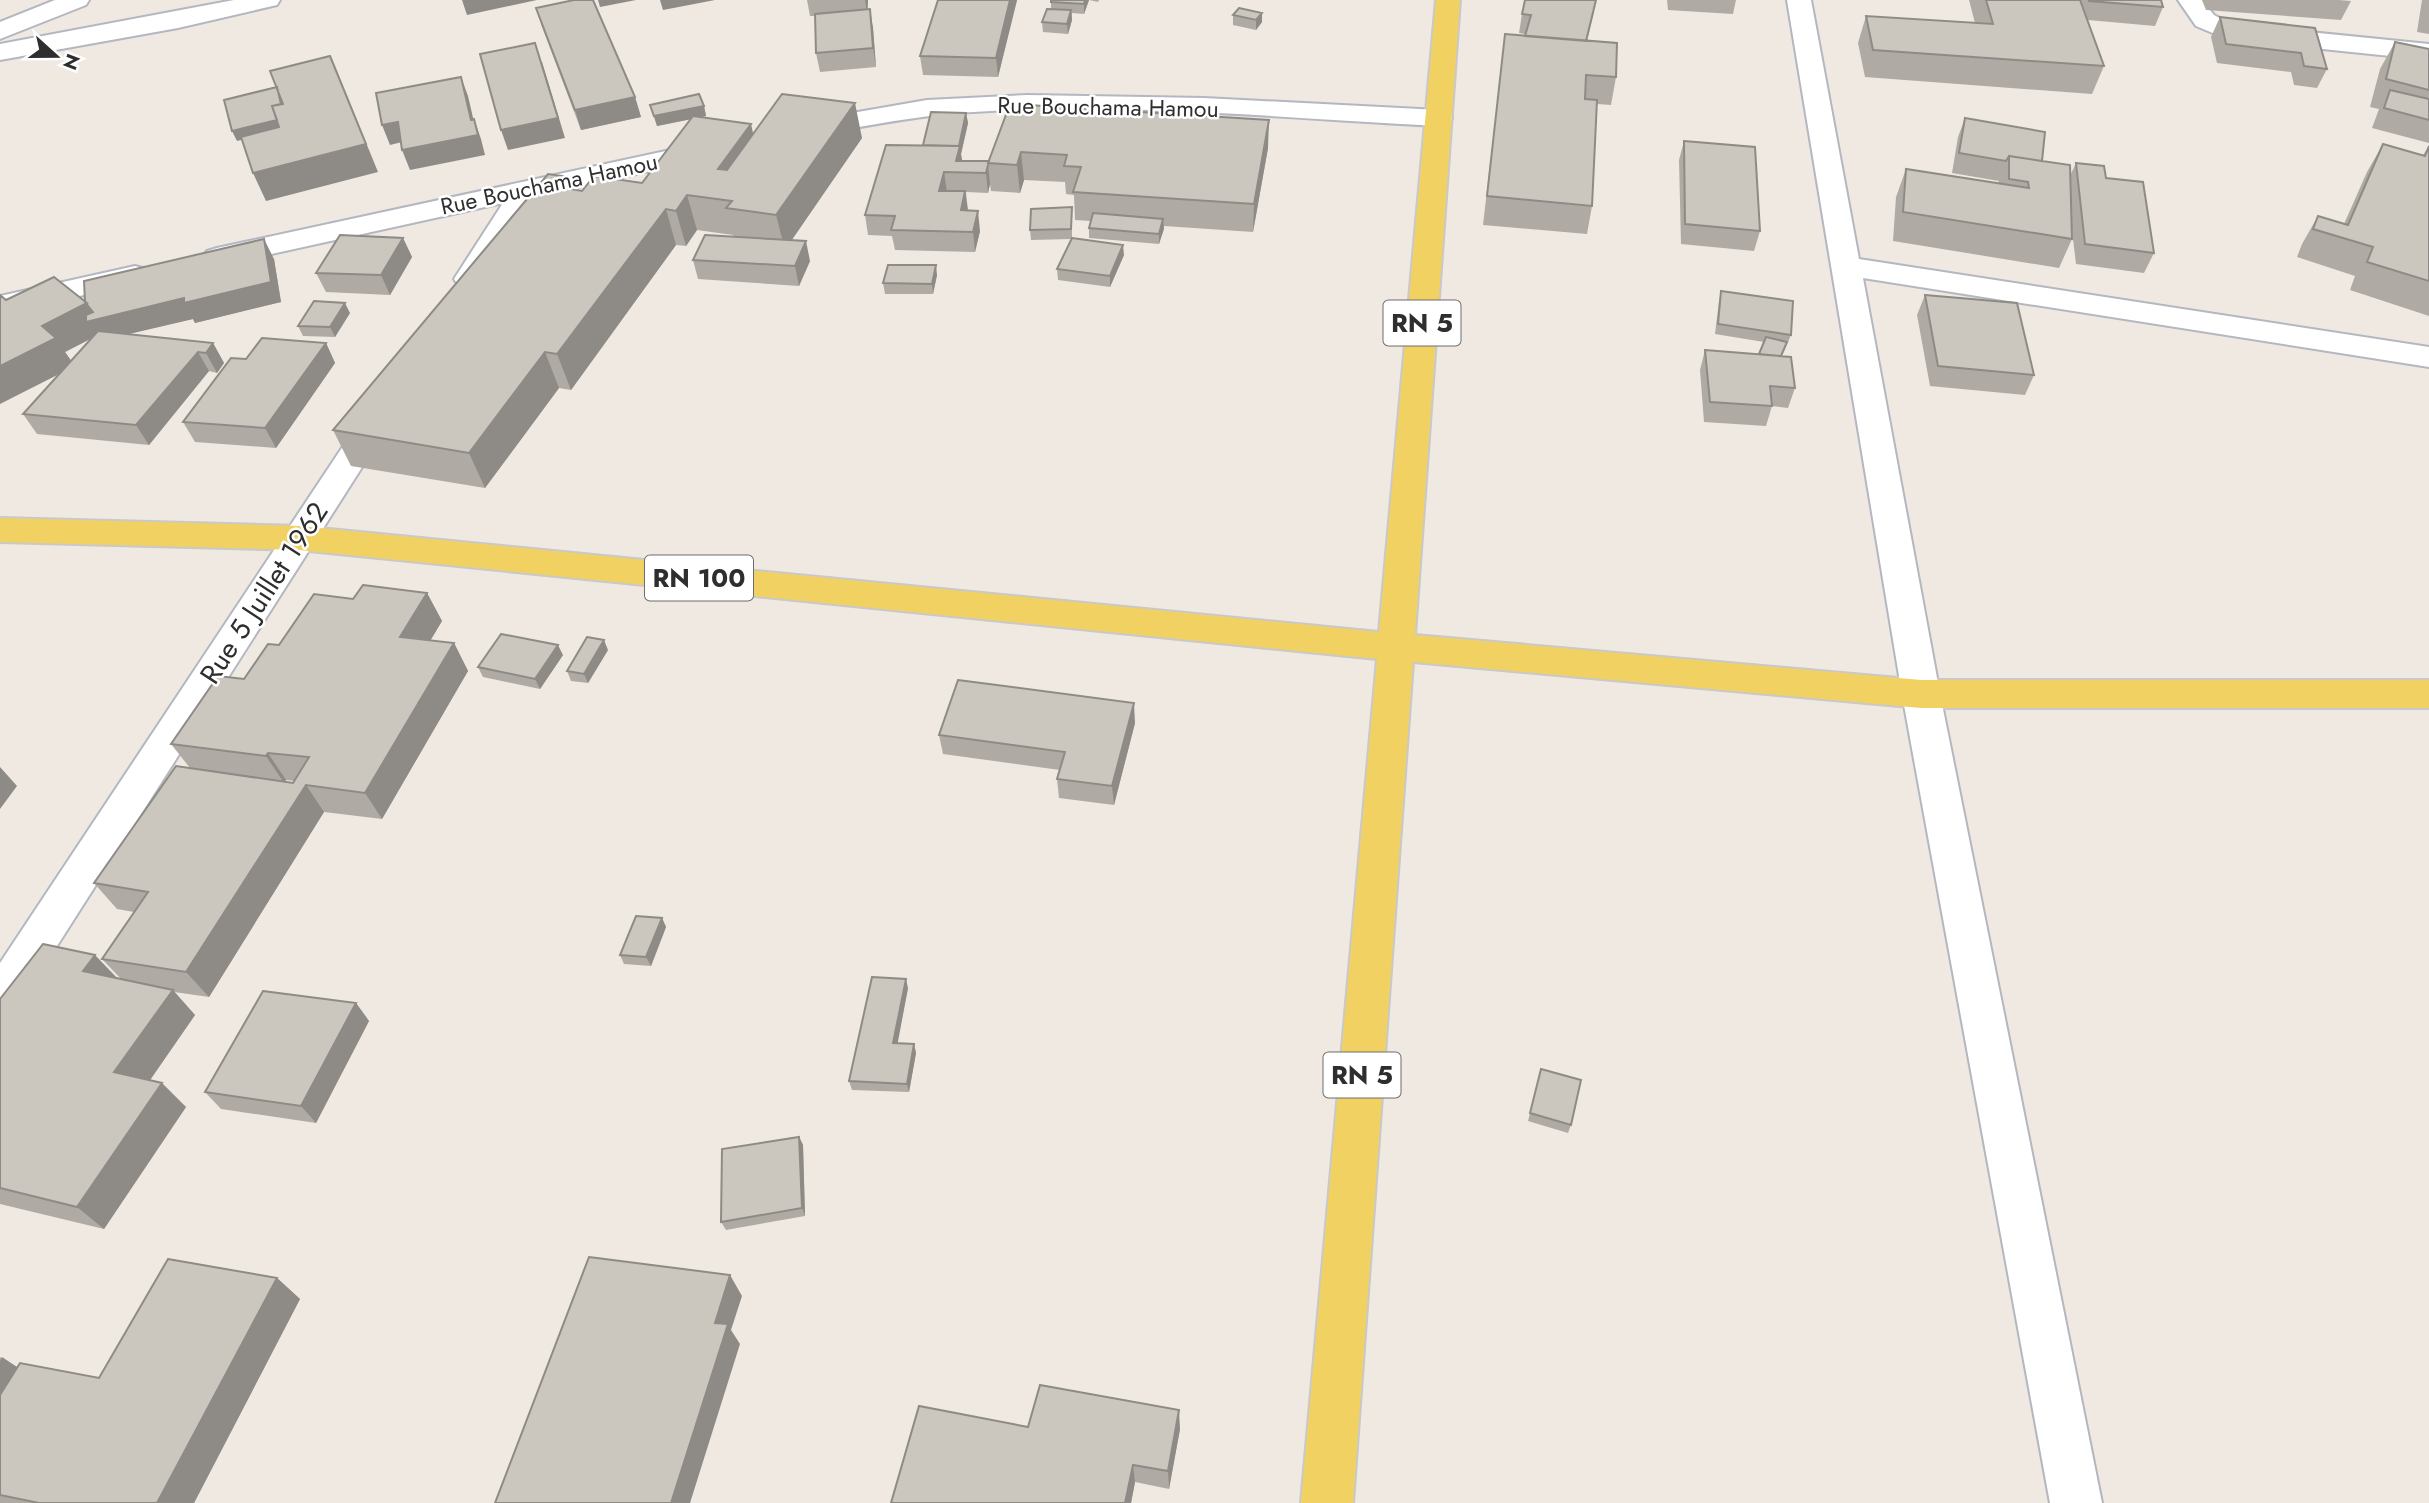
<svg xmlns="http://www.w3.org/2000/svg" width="2429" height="1503" font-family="Jost,sans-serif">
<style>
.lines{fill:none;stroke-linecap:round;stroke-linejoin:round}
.minor-casing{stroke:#b4b7c1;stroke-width:4}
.primary-casing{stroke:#c9c9c9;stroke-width:4}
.minor{fill:#fff;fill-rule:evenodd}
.primary{fill:#f2d163;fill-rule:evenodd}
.wall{fill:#afaba4;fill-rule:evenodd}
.shaded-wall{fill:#8e8b86}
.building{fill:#cbc7bf;stroke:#8e8b86;stroke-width:2}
.labels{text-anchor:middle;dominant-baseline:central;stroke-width:5;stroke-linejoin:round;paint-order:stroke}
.far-street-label{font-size:23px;fill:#2e2e2e;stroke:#fff}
.shield{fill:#fff;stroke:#6d6d6d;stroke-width:2}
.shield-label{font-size:26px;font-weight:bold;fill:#2e2e2e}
.street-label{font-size:28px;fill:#2e2e2e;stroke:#fff}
</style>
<rect width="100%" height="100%" fill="#efe9e1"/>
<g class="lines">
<defs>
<path id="minor" d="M55,0H89L86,5L0,39V22Z
M234,0H280L277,5L178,28L0,60V44Z
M1787,0H1811L1859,259L2429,347V367L1863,278L1940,694L2102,1503H2050L1902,694Z
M2178,0H2202L2214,15L2230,24L2429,44V60L2227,39L2196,26Z
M1027,95L1204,98L1439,110L1449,112L1452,118L1449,124L1439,126C1276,118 1110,100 947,114C900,119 853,128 806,137L796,135L792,129L796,123L806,121L927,100Z
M712,141L722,143L726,149L722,155L537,196L480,285L469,288L458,285L454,279L503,203L217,266L207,263L202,257L207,251L217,248Z
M135,266L146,269L150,275L146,281L0,314V296Z
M378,406L389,410L394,417L15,1012L0,1018V963L367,410Z"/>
<path id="primary" d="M1436,0H1460L1415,635L1921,680H2429V708H1921L1413,662L1353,1503H1301L1377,659L299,550L0,542V518L299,526L1379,632Z"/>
</defs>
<use href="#minor" class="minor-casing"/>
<use href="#primary" class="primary-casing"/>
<use href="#minor" class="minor"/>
<use href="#primary" class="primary"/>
</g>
<path class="wall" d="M807,0H868V9L873,28L876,67L820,72L816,53L815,16H810Z
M938,0H1017L998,77L923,75L920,56Z
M1051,0H1099L1098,2L1089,0L1084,14L1072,13V20L1068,34L1043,32L1042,22L1051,9Z
M1667,0H1736L1733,14L1668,10Z
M1969,0H2161L2163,7L2155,26L2088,20L2104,66L2092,94L1865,77L1858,43L1866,16L1975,23Z
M2202,0H2339L2351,1L2341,20L2206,10Z
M2422,0H2429V34L2417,32Z
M536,8L635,97L641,117L581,130L542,27Z
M1594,12L1587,41L1616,77L1611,105L1597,104L1592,206L1587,234L1483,225L1505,34L1525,36V34L1519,33L1522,14Z
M1233,15L1262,22L1256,30L1233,25Z
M2220,17L2315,28L2327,69L2317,88L2294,85L2291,72L2217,63L2211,37Z
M2395,42L2429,49V143L2372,128L2379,109L2370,107L2380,69Z
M1010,104L1268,148L1253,232L1164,226L1159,244L1089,238V228L1091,221L1075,220L1074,195L1066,194L1065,182L1024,180L1020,193L991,191L990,184L988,193L966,192L968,211L980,231L975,252L895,250L892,236L868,235L865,215L923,145L966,113L968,123L961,154L962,161H989Z
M650,105L704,106L706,116L699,117L753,134L862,138L791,240L810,261L799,286L698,279L693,260L734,237L733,235L697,230L686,246L676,245L571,390L559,388L485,488L351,466L333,430L569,177L573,189L582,191L642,183L692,119L657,126Z
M1965,118L2070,176L2076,163L2106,178L2154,253L2144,273L2076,264L2071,222L2072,239L2059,268L1893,241L1896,197L1906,169L1998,183L1999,181L1952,173L1958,137Z
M1684,141L1760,231L1754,251L1681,244L1679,160Z
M2383,144L2423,155L2429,146V316L2350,290L2355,276L2297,257L2302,244L2318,216L2344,224L2367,172Z
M1072,207V238L1124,255L1110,287L1058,280L1057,269L1072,239L1031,240L1030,230Z
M403,238L412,257L390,295L326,292L316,273Z
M274,259L281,302L195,323L193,319L128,334L213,343L224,363L217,373L209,371L149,445L37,434L23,414L59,374L6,300L85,302ZM92,338L71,361L65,352Z
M937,275L933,294H885L883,283Z
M1721,291L1791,335L1782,356L1795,388L1788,408L1772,406L1766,426L1704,422L1700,370L1705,350L1759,354L1764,342L1715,334L1719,301Z
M1925,295L2034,375L2025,395L1930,386L1917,315Z
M350,313L335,337L303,336L298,326Z
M326,343L335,363L276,448L195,442L183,422L246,359Z
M427,593L442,621L430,640L454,643L468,671L382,819L324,812L209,997L174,992L195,1015L150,1080L186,1107L104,1229L0,1204V999L117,978L121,979L102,959L134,912L117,909L94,883L190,768L171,744L244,679L279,645L353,599ZM286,780L294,781L293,783L285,782Z
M608,650L588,683L571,681L567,671Z
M563,655L540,689L483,677L478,667Z
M1135,723L1114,805L1059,798L1057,779L1060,770L943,754L939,735Z
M662,918L666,927L651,966L624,964L620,955Z
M908,988L897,1043L914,1044L916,1053L909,1092L852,1090L849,1081Z
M356,1003L369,1021L316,1123L221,1109L205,1092Z
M1541,1069L1571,1125L1568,1133L1528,1121Z
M799,1137L803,1145L805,1216L726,1230L721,1222Z
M277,1278L300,1299L194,1503H0V1357L17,1367L99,1378Z
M1028,1427L1180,1429L1169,1489L1135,1482L1131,1503H891Z"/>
<path class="shaded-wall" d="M462,0H537L467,15Z
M598,0H636L600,7Z
M660,0H715L663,10Z
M865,0H868L867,13Z
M1010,0H1017L998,77L996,58Z
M1085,0H1089L1084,14V4Z
M870,9L873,28L876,67L873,48Z
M1071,10L1072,20L1068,34L1067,24Z
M1262,13V22L1256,30V20Z
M542,62L565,138L508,150L501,130Z
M461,77L468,96L477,135L474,119L481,139L485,155L410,170L402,150L471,120Z
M342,84L378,172L266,201L253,173Z
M277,87L281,97L290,128L237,141L232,131Z
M635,97L641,117L581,130L575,110Z
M855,103L862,138L785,250L776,215Z
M704,106L706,116L657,126L654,116Z
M966,113L968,123L961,154L963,166L956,161Z
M1269,120L1268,148L1253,232L1254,204Z
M398,122L406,141L390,145L382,125Z
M751,124L759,159L729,200L718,169Z
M1021,152L1024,180L1020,193L1017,165Z
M988,165L990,184L988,193L986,173Z
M944,172L947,192L939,191Z
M569,177L581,212L560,187Z
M965,191L968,211L961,210Z
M687,195L697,230L686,246L676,211Z
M666,209L676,245L571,390L557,354Z
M978,211L980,231L975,252L973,232Z
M1163,219L1164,229L1159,244V234Z
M403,238L412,257L390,295L381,275Z
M264,239L274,259L281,302L195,323L193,319L99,341L96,336L65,352L75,366L0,404V366L42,326L87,303Z
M806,241L810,261L799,286L795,266Z
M1123,245L1124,255L1110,287V276Z
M936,265L937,275L933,294L932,284Z
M345,303L350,313L335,337L330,327Z
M213,343L224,363L217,373L206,353Z
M326,343L335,363L276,448L265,428Z
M198,352L209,371L149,445L136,425Z
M545,352L559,388L485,488L469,453Z
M427,593L442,621L416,665L400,637Z
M604,640L608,650L588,683L584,674Z
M454,643L468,671L382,819L365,793Z
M558,645L563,655L540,689L535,679Z
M1134,703L1135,723L1114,805L1112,786Z
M268,753L286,780L284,783L266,756Z
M0,767L17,786L0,809Z
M306,785L324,812L209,997L186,972Z
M662,918L666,927L651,966L646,957Z
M95,955L119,980L83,971Z
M906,979L908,988L896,1052L893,1043Z
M173,990L195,1015L139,1096L114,1072Z
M356,1003L369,1021L316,1123L301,1106Z
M914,1044L916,1053L909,1092L907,1084Z
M162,1083L186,1107L104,1229L77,1207Z
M799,1137L803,1145L805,1216L802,1208Z
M730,1275L742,1296L731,1330L740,1344L690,1503H671L715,1323Z
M277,1278L300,1299L194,1503H157Z
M2,1357L32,1377L0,1438V1361Z
M1179,1410L1180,1429L1169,1489L1168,1471Z
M1133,1465L1135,1482L1131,1503H1125Z"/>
<path class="building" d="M574,0H593L635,97L575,110L536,8Z
M938,0H1010L996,58L920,56Z
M1051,0H1085L1084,4L1051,2Z
M1525,0H1596L1586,41L1525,36L1531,15L1522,14Z
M1986,0H2080L2104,66L1873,50L1866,16L1993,24Z
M2089,0H2161L2163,7L2089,1Z
M1239,8L1262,13L1256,20L1233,15Z
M870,9L873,48L816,53L815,14Z
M1047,9L1071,10L1067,24L1042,22Z
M2220,17L2315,28L2327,69L2304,66L2301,53L2226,44Z
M1505,34L1617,43L1616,77L1586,75L1585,99L1597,100L1592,206L1487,196Z
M2395,42L2429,49V90L2386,79Z
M535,43L558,118L501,130L480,54Z
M330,56L366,144L253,173L241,137L279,127L272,106L283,104L270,71Z
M461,77L471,120L474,119L478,135L402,150L398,122L382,125L376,93Z
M277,87L281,104L272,106L277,120L232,131L224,100Z
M2390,90L2429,99V120L2384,108Z
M699,94L704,106L654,116L650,105Z
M782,94L855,103L776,215L726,208L732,201L687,195L676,211L666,209L557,354L545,352L469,453L333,430L548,174L569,177L560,187L582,191L594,176L642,183L693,116L751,124L718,169L727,170Z
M1010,104L1269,120L1254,204L1073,192L1081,167L1064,166L1067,155L1021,152L1017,165L988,163Z
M931,112L966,113L959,146L923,145Z
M1965,118L2045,132L2042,161L2009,156L2006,161L1959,153Z
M1684,141L1755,147L1760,231L1685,224Z
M2383,144L2425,156L2429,146V281L2367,262L2373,247L2313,229L2318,216L2348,225Z
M886,145L960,146L956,161H989L986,173L944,172L939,191H965L961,210L978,211L973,232L891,230L895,216L865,215Z
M2009,156L2070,165L2072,239L1903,212L1906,169L2029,188L2028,182L2009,179Z
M2076,163L2104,166L2106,178L2143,182L2154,253L2085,244Z
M1072,207L1071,229L1030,230L1031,209Z
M1093,213L1163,219L1159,234L1089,228Z
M340,235L403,238L381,275L316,273Z
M705,235L806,241L795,266L693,260Z
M1072,238L1123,245L1110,276L1057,269Z
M264,239L271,282L184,303V298L86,322V315L93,312L85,302L84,281Z
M888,265H936L932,284L883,283Z
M54,277L87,303L42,326L56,338L0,366V295L6,300Z
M1721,291L1793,301L1791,335L1718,324Z
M1925,295L2017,303L2034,375L1938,366Z
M314,301L345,303L330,327L298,326Z
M98,331L213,343L206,353L198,352L136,425L23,414Z
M1766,337L1787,342L1781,356L1759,354Z
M262,338L326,343L265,428L183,422L231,358L246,359Z
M1705,350L1791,357L1795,388L1770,386L1772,406L1710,402Z
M363,585L427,593L400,637L454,643L365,793L306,785L186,972L102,959L148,892L94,883L176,766L293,783L309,757L268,753L266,756L171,744L218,676L244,679L268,644L279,645L314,594L353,599Z
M501,634L558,645L535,679L478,667Z
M587,637L604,640L584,674L567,671Z
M958,680L1134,703L1112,786L1057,779L1065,752L939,735Z
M636,916L662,918L646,957L620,955Z
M43,944L95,955L83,971L173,990L114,1072L162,1083L77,1207L0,1188V999Z
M872,977L906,979L893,1043L914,1044L907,1084L849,1081Z
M263,991L356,1003L301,1106L205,1092Z
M1541,1069L1581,1080L1571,1125L1530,1113Z
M799,1137L802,1208L721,1222L722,1149Z
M589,1257L730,1275L715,1323L728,1324L671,1503H495Z
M168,1259L277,1278L157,1503H39L0,1495V1395L20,1363L99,1378Z
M1040,1385L1179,1410L1168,1471L1133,1465L1125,1503H891L919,1406L1028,1427Z"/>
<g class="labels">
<g class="far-street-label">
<text transform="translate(1108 107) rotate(1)">Rue Bouchama Hamou</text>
<text transform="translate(549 184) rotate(-12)">Rue Bouchama Hamou</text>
</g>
<g class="shield">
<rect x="1383.5" y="300.5" width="77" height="45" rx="5"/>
<rect x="645" y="555.5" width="108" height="45" rx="5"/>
<rect x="1323.5" y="1052.5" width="77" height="45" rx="5"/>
</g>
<g class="shield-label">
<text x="1422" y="323">RN 5</text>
<text x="699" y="578">RN 100</text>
<text x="1362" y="1075">RN 5</text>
</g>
<g class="street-label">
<text transform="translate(264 593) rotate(-57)">Rue 5 Juillet 1962</text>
</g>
</g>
<g transform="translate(56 56) rotate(111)" stroke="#ffffff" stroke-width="5" paint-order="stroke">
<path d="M0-5L12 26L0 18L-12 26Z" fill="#2e2e2e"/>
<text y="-10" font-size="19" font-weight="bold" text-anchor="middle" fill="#2e2e2e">N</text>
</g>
</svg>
